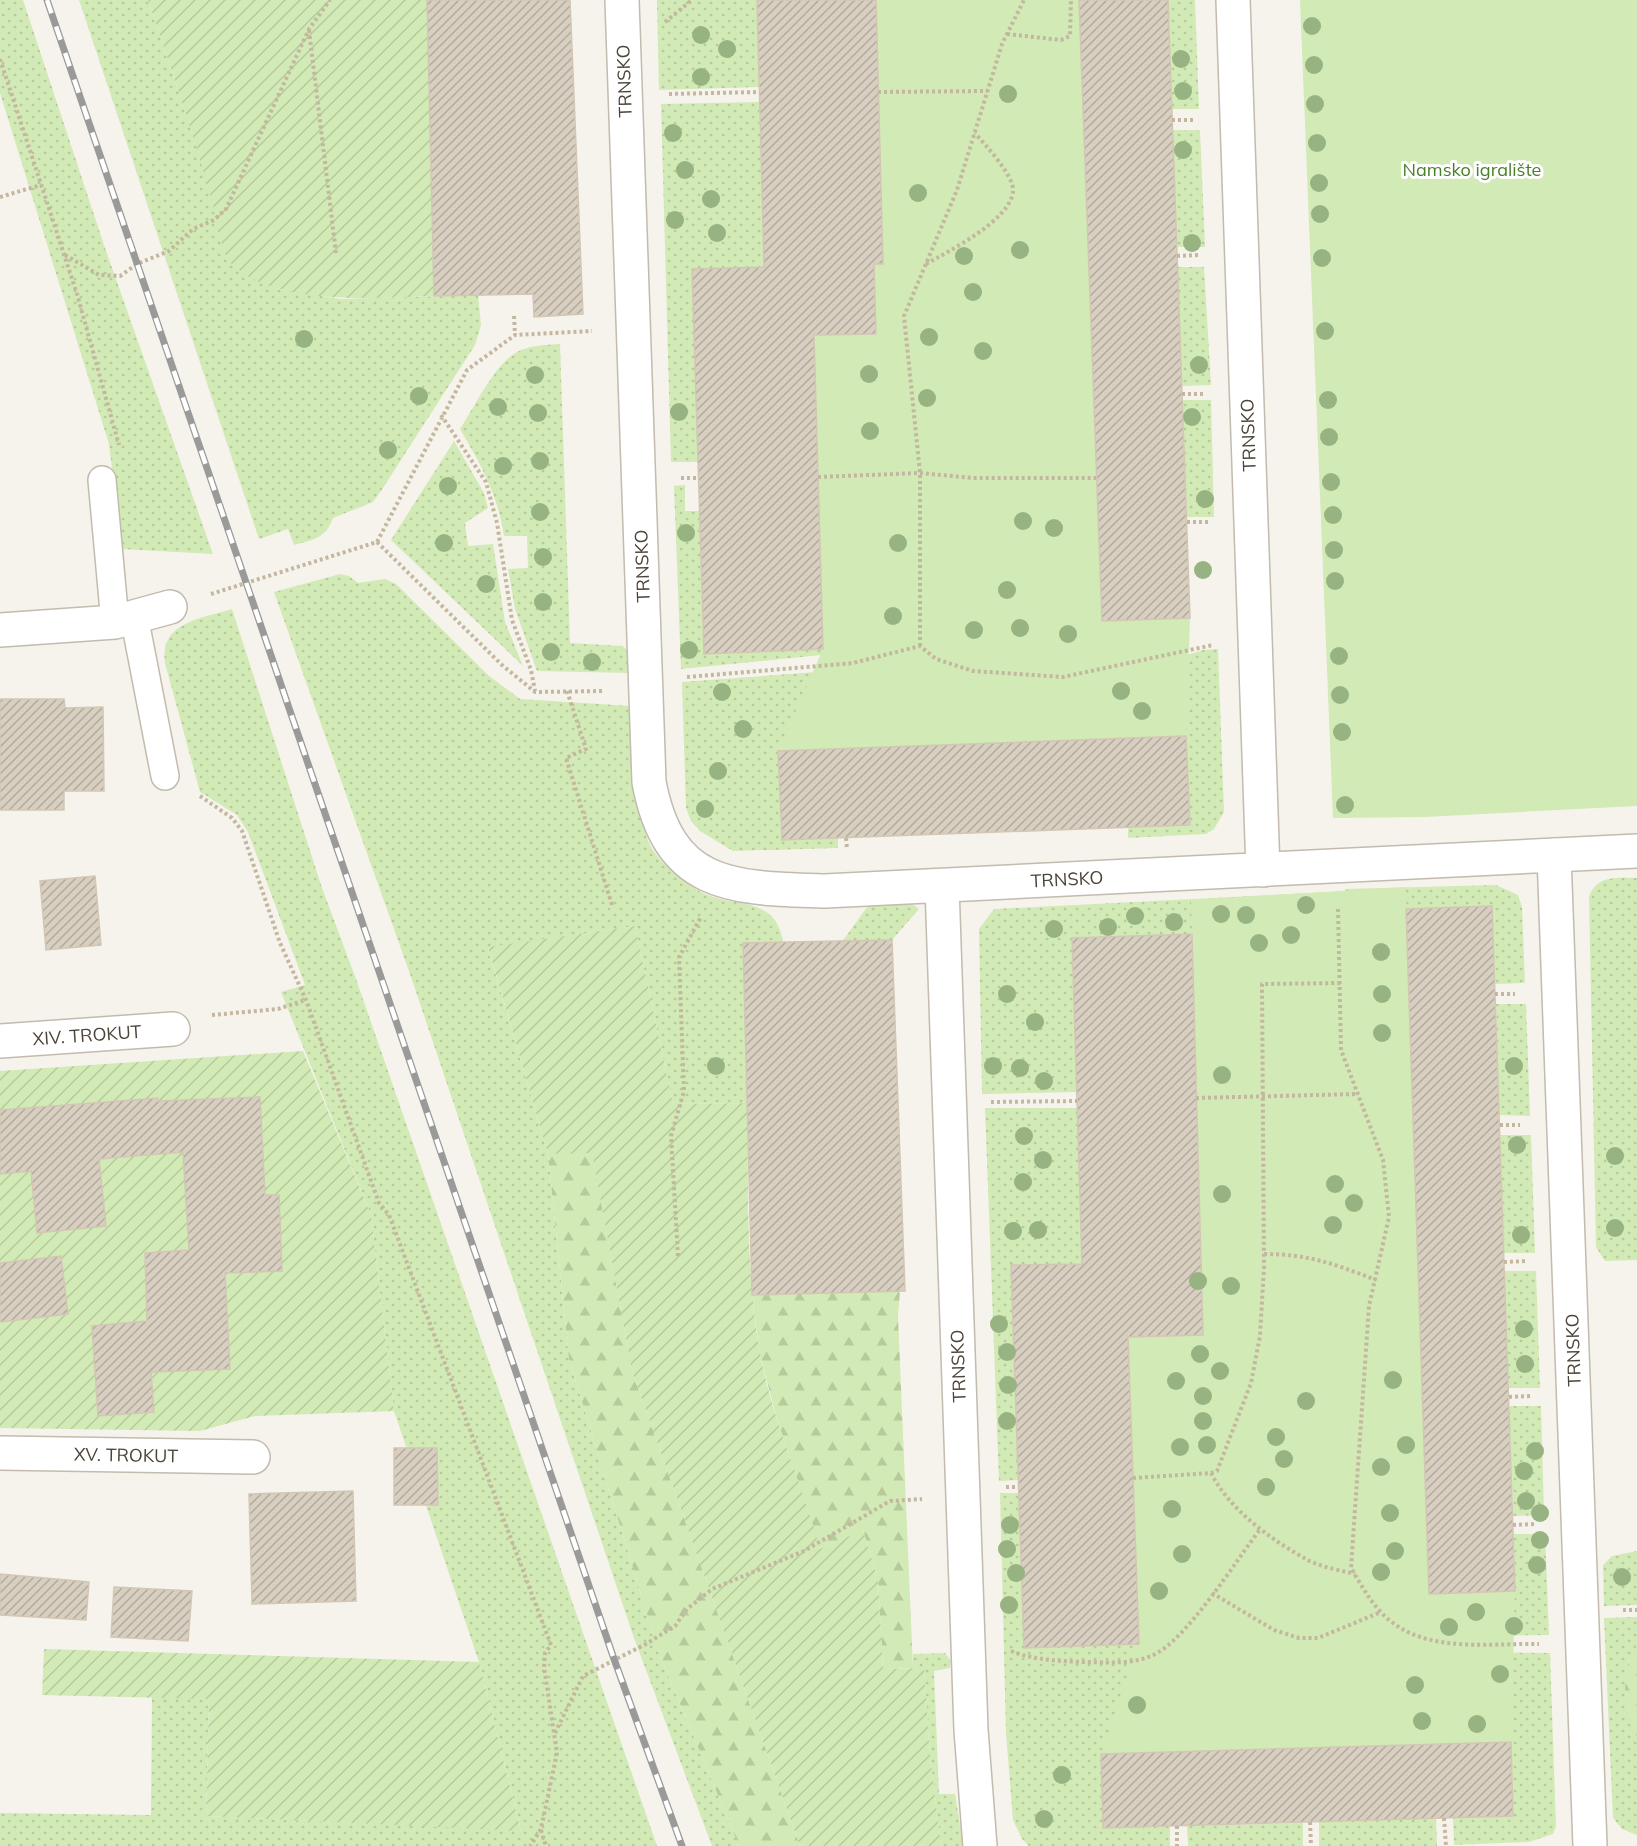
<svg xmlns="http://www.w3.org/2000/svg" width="1637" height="1846" font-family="Mulish,sans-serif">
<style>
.grass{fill:url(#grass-dots)}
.forest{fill:url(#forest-firs)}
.park{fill:#d2eab5}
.garden{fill:url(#garden-furrows)}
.building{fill:url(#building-hatch);stroke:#d3c7b4;stroke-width:1.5}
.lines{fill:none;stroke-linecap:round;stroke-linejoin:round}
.service-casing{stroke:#c2bbae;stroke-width:30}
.minor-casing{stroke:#c2bbae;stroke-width:36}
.path{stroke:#c4b79f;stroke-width:4;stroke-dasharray:3 3;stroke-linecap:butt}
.service{stroke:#fff;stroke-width:27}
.minor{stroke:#fff;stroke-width:33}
.rail-casing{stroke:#9a9a9a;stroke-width:7}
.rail{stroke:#fff;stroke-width:4.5;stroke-dasharray:14;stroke-linecap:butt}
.tree{fill:#97b381}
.labels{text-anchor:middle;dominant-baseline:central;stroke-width:6;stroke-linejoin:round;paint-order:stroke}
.street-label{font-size:18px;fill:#4b4439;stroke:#fff}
.park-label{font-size:18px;fill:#4a7f2a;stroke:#fff}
</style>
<defs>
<pattern id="grass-dots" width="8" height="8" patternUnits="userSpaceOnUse" patternTransform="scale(1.5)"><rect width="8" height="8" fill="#d2eab5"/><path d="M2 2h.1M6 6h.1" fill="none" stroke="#b6ca9c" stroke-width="1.8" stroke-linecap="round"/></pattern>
<pattern id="forest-firs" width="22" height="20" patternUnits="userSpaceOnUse" patternTransform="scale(1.5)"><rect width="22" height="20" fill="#d2eab5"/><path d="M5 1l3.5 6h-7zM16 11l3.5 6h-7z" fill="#b6ca9c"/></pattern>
<pattern id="garden-furrows" width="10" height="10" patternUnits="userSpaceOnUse" patternTransform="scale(1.5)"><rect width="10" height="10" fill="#d2eab5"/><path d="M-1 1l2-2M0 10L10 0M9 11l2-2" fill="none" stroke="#b6ca9c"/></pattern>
<pattern id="building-hatch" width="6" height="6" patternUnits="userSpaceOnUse" patternTransform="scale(1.5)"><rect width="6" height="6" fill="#d8cfc1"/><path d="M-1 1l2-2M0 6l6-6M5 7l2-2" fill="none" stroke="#b1aa9e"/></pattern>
</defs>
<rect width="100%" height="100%" fill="#f6f3ec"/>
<path class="grass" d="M0,0H23L105,248L213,554L122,549L109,444L0,93Z
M79,0H148L202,162L278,289L341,299L478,295L481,325L475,345L381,491L373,502L333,518C326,538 313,540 294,545L288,529L259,539Z
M657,0H757L759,87L659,90Z
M1168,0H1195L1199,109H1172Z
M759,102L764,267L692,269L698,462H671L661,104Z
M1172,130H1200L1205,247H1177Z
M1177,267H1204L1211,385L1181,386Z
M560,344L570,643L623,646L632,656L633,668L628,673L537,671L515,609L508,569L528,568L527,536H504C498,495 481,465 460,429C474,408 496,361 519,351C532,345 546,345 560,344Z
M1182,400H1211L1214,517H1187Z
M454,441L484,493L488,508L465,523L468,546L493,544L505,622L523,666L391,540Z
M818,483L831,654L681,669L674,486L685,485V511H700L704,654L823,649Z
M340,574L349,576L358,583L385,579L396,584L489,676L520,699L631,706C634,739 636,826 653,850C665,868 685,885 705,894C737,908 776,896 783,942L743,943L747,1103L673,1104L635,926L488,948L548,1154L569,1359L659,1653L739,1846H712L634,1638L410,974L274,592Z
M232,609L322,888L356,979L657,1846H0V1813L151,1815L152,1695L209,1699L206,1816L521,1830L479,1662L394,1411L371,1215L281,992L305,985L248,832L237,815L200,792L165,663C159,622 201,619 232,609Z
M1218,649L1224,812L1214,829L1206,834L1128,838V828L1189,825L1186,736L779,751L782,840L838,838V848L733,851L700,831L691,821L686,808L682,682L817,672L1158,664L1203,650Z
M1637,878V1260L1605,1261L1596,1247L1589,897C1597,875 1616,878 1637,878Z
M1496,885L1518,895L1522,907L1525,983L1495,984L1492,906L1406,910L1429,1593L1515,1591L1514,1534H1545L1549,1635L1471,1636L1418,1627L1345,889Z
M1330,892L1191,934L1072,938L1077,1092L982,1094L979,929L994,909Z
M874,901L911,903L919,909L892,940L842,942L867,907Z
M1496,1004H1526L1530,1116L1499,1115Z
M985,1108H1077L1082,1264L1011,1266L1018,1480L999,1481Z
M1500,1135H1531L1535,1253H1504Z
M1504,1271H1536L1540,1388H1508Z
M1509,1406H1541L1544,1515L1513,1516Z
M1133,1487L1437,1652L1550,1653L1556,1826L1553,1834L1529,1842L1454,1845L1453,1818L1510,1742L1101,1754L1103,1828L1170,1826V1846H1029L1022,1839L1013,1820L1006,1733L1000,1493H1019L1025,1648L1138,1644Z
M1637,1551V1605L1604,1606L1603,1565L1612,1556Z
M1637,1617V1835L1622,1829L1613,1818L1604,1618Z
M945,1653L951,1661L950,1668L934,1671L939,1794H955L960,1825L968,1846H941L930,1756L924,1669L913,1668V1654Z
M1436,1818L1437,1846H1319V1822Z
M1303,1823V1846H1188L1187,1826Z"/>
<path class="forest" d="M592,1152L632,1371L800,1846H739L659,1653L569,1359L548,1154Z
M900,1291L898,1317L913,1668L883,1669L878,1580L863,1530L820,1549L777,1419L760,1355L752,1295Z
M1637,1645V1738C1621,1710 1621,1673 1637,1645Z"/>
<path class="park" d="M876,0H1079L1102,621L1190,618L1186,736L778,751L823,649L812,266L882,264Z
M1300,0H1637V806L1425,817L1333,818Z
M1406,887L1429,1594L1515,1591L1511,1742L1101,1754L1139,1644L1125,1262L1201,1259L1191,900Z"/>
<path class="garden" d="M148,0H427L434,296C379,298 270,307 229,261C222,253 217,220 214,209C195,138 171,69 148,0Z
M635,926L673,1104L747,1103C749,1186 745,1271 760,1353C772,1420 802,1483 820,1549L863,1530L878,1580L883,1669L924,1668L930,1756L941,1846H800L632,1371L592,1153L548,1154L488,947Z
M303,1051L371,1215L394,1411L255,1416L200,1431L0,1428V1071Z
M44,1649L479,1662L521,1831L206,1816L209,1699L42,1695Z"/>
<path class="building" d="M427,0H570L583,314L534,317L533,294L434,296Z
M757,0H876L883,264H874L876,334L814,335L823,649L704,654L692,269L764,267Z
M1079,0H1168L1190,618L1102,621Z
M0,699H64L65,708L103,707L104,791H64V810H0Z
M1186,736L1190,825L782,840L778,751Z
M95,876L101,945L46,950L40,881Z
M1492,906L1515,1591L1429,1594L1406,909Z
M1192,934L1203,1335L1128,1337L1139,1644L1024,1648L1011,1265L1082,1264L1072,938Z
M892,940L905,1291L752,1295L743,943Z
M260,1097L265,1195H279L282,1271L225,1273L230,1369L151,1372L154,1412L98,1416L92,1326L147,1321L145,1253L189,1250L183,1152L99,1159L106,1226L37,1233L31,1171L0,1174V1110L158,1098V1101Z
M61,1256L68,1314L0,1322V1263Z
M394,1448H437L438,1505H394Z
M353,1491L356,1601L252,1604L249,1494Z
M0,1574L89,1582L86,1620L0,1615Z
M114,1587L192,1591L188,1641L111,1637Z
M1511,1742L1513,1816L1103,1828L1101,1754Z"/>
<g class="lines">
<defs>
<path id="service" d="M102,480L115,622
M134,616L165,776"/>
<path id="minor" d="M622,0L649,782C669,889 732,888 825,891L1637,851
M1233,0L1263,870
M0,630L115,622L170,607
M1554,855L1590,1846
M942,886L971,1730L980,1846
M0,1041L173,1029
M0,1453L253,1457"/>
</defs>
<use href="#service" class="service-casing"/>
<use href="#minor" class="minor-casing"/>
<path class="path" d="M665,22L692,0
M309,30L336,253
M1007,34L1061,40L1070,36L1071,0
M0,59L77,294L119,445
M878,92L987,91
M669,94L759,92
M1172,120H1195
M0,197L41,185
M65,255L99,275L120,276L137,264L169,251L193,229L214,220L226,209L309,29L330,0
M1177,256L1200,255
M926,264C949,251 1011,220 1013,191C1014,175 985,145 975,133
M514,316L515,335
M1182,394H1205
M441,415L486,482L497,523L512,620L531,670L535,691
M818,477L920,473L973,478H1096
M681,478H698
M1187,522H1210
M377,542L502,665L535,692L604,691
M211,594L377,542L467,370L515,335L592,331
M920,646V473L904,316L957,190L1002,44L1024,0
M687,677L853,663L920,646L936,659L973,671L1063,677L1213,645
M567,691L586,749L566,758L613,908
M200,796L232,818L242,831L280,943L306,1000L379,1203L389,1215L551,1645L545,1653L544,1667L557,1753L541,1829L530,1846
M846,838L847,849
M1338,909L1341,1050L1383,1160L1389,1217L1369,1306L1351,1568C1363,1588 1374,1609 1393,1623C1433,1653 1493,1643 1539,1644
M1495,994H1515
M212,1015L278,1009L305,1000
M1196,1098L1358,1094
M991,1102L1077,1101
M1500,1125H1520
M1264,1254C1308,1254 1335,1264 1376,1280
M678,1256L671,1136L684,1091L679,957L701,917
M1504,1262L1528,1261
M1509,1397L1532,1396
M1211,1473C1230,1510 1270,1539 1306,1559C1320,1567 1339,1570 1355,1574
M1133,1478L1211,1473L1217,1471L1251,1383L1260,1336L1264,1267L1262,984L1340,983
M1006,1487H1018
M1513,1525L1536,1524
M1212,1593L1274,1630L1299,1638H1318L1381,1612
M1623,1610H1637
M1011,1651C1034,1660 1058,1661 1083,1662C1106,1662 1129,1665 1151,1656C1185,1643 1237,1559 1261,1528
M555,1733L583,1676L646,1644L675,1626L687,1609L712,1589L804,1551L890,1501L922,1499
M1444,1818L1446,1846
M1310,1822L1311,1846
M1177,1826V1846
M541,1830L546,1846"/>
<use href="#service" class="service"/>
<use href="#minor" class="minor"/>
<defs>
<path id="rail" d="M47,0L614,1659L682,1846"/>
</defs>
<use href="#rail" class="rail-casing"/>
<use href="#rail" class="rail"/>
</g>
<g class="tree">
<circle cx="1312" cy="26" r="9"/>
<circle cx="701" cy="35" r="9"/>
<circle cx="727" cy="49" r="9"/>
<circle cx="1181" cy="59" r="9"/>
<circle cx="1314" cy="65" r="9"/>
<circle cx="701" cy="77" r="9"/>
<circle cx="1183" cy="91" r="9"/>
<circle cx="1008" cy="94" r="9"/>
<circle cx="1315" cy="104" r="9"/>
<circle cx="673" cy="133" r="9"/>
<circle cx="1317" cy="143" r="9"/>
<circle cx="1183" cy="150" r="9"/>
<circle cx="685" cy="170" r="9"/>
<circle cx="1319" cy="183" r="9"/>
<circle cx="918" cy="193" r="9"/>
<circle cx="711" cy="199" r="9"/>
<circle cx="1320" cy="214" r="9"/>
<circle cx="675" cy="220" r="9"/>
<circle cx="717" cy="233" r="9"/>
<circle cx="1192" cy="243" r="9"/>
<circle cx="1020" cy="250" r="9"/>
<circle cx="964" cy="256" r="9"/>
<circle cx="1322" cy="258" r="9"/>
<circle cx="973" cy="292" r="9"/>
<circle cx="1325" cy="331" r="9"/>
<circle cx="929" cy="337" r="9"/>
<circle cx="304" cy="339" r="9"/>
<circle cx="983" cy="351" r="9"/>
<circle cx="1199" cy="365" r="9"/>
<circle cx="869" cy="374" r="9"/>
<circle cx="535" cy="375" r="9"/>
<circle cx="419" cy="396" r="9"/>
<circle cx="927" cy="398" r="9"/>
<circle cx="1328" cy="400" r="9"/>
<circle cx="498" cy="407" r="9"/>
<circle cx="679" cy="412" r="9"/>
<circle cx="538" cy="413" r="9"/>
<circle cx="1192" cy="417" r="9"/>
<circle cx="870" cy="431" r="9"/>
<circle cx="1329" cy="437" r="9"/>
<circle cx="388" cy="450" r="9"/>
<circle cx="540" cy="461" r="9"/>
<circle cx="503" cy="466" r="9"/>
<circle cx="1331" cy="482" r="9"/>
<circle cx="448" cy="486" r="9"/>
<circle cx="1205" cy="499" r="9"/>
<circle cx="540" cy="512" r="9"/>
<circle cx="1333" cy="515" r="9"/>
<circle cx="1023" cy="521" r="9"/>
<circle cx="1054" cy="528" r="9"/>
<circle cx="686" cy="533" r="9"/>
<circle cx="444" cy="543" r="9"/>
<circle cx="898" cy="543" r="9"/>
<circle cx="1334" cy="550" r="9"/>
<circle cx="543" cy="557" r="9"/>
<circle cx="1203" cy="570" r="9"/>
<circle cx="1335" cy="581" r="9"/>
<circle cx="486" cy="584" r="9"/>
<circle cx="1007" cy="590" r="9"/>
<circle cx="543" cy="602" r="9"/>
<circle cx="893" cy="616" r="9"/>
<circle cx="1020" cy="628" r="9"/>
<circle cx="974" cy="630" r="9"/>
<circle cx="1068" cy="634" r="9"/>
<circle cx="689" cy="650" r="9"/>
<circle cx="551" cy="652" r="9"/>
<circle cx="1339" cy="656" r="9"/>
<circle cx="592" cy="662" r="9"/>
<circle cx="1121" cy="691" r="9"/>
<circle cx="722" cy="692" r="9"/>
<circle cx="1340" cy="695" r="9"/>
<circle cx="1142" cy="711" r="9"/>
<circle cx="743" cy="729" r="9"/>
<circle cx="1342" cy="732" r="9"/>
<circle cx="718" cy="771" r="9"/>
<circle cx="1345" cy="805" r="9"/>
<circle cx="705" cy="809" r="9"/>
<circle cx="1306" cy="905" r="9"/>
<circle cx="1221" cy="914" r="9"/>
<circle cx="1246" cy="915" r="9"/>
<circle cx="1135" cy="916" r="9"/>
<circle cx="1174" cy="922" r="9"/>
<circle cx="1108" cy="927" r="9"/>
<circle cx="1054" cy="929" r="9"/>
<circle cx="1291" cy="935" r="9"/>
<circle cx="1259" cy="943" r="9"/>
<circle cx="1381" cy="952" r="9"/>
<circle cx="1007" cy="994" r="9"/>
<circle cx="1382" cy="994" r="9"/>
<circle cx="1035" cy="1022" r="9"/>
<circle cx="1382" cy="1033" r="9"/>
<circle cx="716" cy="1066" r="9"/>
<circle cx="993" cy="1066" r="9"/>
<circle cx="1514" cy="1066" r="9"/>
<circle cx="1020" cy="1068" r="9"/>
<circle cx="1222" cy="1075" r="9"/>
<circle cx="1044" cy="1081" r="9"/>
<circle cx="1024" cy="1136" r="9"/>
<circle cx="1517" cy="1145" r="9"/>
<circle cx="1615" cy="1156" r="9"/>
<circle cx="1043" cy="1160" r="9"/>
<circle cx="1023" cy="1182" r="9"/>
<circle cx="1335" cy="1184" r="9"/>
<circle cx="1222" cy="1194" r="9"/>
<circle cx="1354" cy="1203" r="9"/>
<circle cx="1333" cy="1225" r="9"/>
<circle cx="1615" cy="1228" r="9"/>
<circle cx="1038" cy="1230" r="9"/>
<circle cx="1013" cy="1231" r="9"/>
<circle cx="1521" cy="1235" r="9"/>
<circle cx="1198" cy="1281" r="9"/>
<circle cx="1231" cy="1286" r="9"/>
<circle cx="999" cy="1324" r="9"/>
<circle cx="1524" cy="1329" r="9"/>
<circle cx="1007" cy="1352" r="9"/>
<circle cx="1200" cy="1354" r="9"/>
<circle cx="1525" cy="1364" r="9"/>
<circle cx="1220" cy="1371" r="9"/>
<circle cx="1393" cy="1380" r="9"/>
<circle cx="1176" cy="1381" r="9"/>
<circle cx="1008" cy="1385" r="9"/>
<circle cx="1203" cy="1396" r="9"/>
<circle cx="1306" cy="1401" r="9"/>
<circle cx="1007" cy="1421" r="9"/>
<circle cx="1203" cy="1421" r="9"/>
<circle cx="1276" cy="1437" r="9"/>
<circle cx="1207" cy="1445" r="9"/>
<circle cx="1406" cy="1445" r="9"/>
<circle cx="1180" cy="1447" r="9"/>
<circle cx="1535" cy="1451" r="9"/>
<circle cx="1284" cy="1459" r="9"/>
<circle cx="1381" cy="1467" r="9"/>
<circle cx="1524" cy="1471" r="9"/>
<circle cx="1266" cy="1487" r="9"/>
<circle cx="1526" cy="1501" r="9"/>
<circle cx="1172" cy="1509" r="9"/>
<circle cx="1390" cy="1513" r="9"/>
<circle cx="1540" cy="1513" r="9"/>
<circle cx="1010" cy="1525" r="9"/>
<circle cx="1540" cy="1540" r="9"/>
<circle cx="1007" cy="1549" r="9"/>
<circle cx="1395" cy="1551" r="9"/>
<circle cx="1182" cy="1554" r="9"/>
<circle cx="1537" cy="1565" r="9"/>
<circle cx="1381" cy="1572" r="9"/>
<circle cx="1016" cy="1573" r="9"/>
<circle cx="1622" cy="1577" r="9"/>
<circle cx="1159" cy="1591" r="9"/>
<circle cx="1009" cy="1605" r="9"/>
<circle cx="1476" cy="1612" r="9"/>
<circle cx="1514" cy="1626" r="9"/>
<circle cx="1449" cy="1627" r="9"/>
<circle cx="1500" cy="1674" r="9"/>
<circle cx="1415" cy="1685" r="9"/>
<circle cx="1137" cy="1705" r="9"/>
<circle cx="1422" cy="1721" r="9"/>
<circle cx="1477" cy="1724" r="9"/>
<circle cx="1062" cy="1775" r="9"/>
<circle cx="1044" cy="1819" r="9"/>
</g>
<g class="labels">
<g class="street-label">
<text transform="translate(624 81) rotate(-92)">TRNSKO</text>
<text transform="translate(1248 435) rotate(-92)">TRNSKO</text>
<text transform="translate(642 566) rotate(-92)">TRNSKO</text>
<text transform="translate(1067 879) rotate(-3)">TRNSKO</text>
<text transform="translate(87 1035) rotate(-4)">XIV. TROKUT</text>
<text transform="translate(1573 1350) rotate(-92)">TRNSKO</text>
<text transform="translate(958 1366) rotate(-92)">TRNSKO</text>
<text transform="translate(126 1455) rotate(1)">XV. TROKUT</text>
</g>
<g class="park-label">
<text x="1472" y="169">Namsko igralište</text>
</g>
</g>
</svg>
